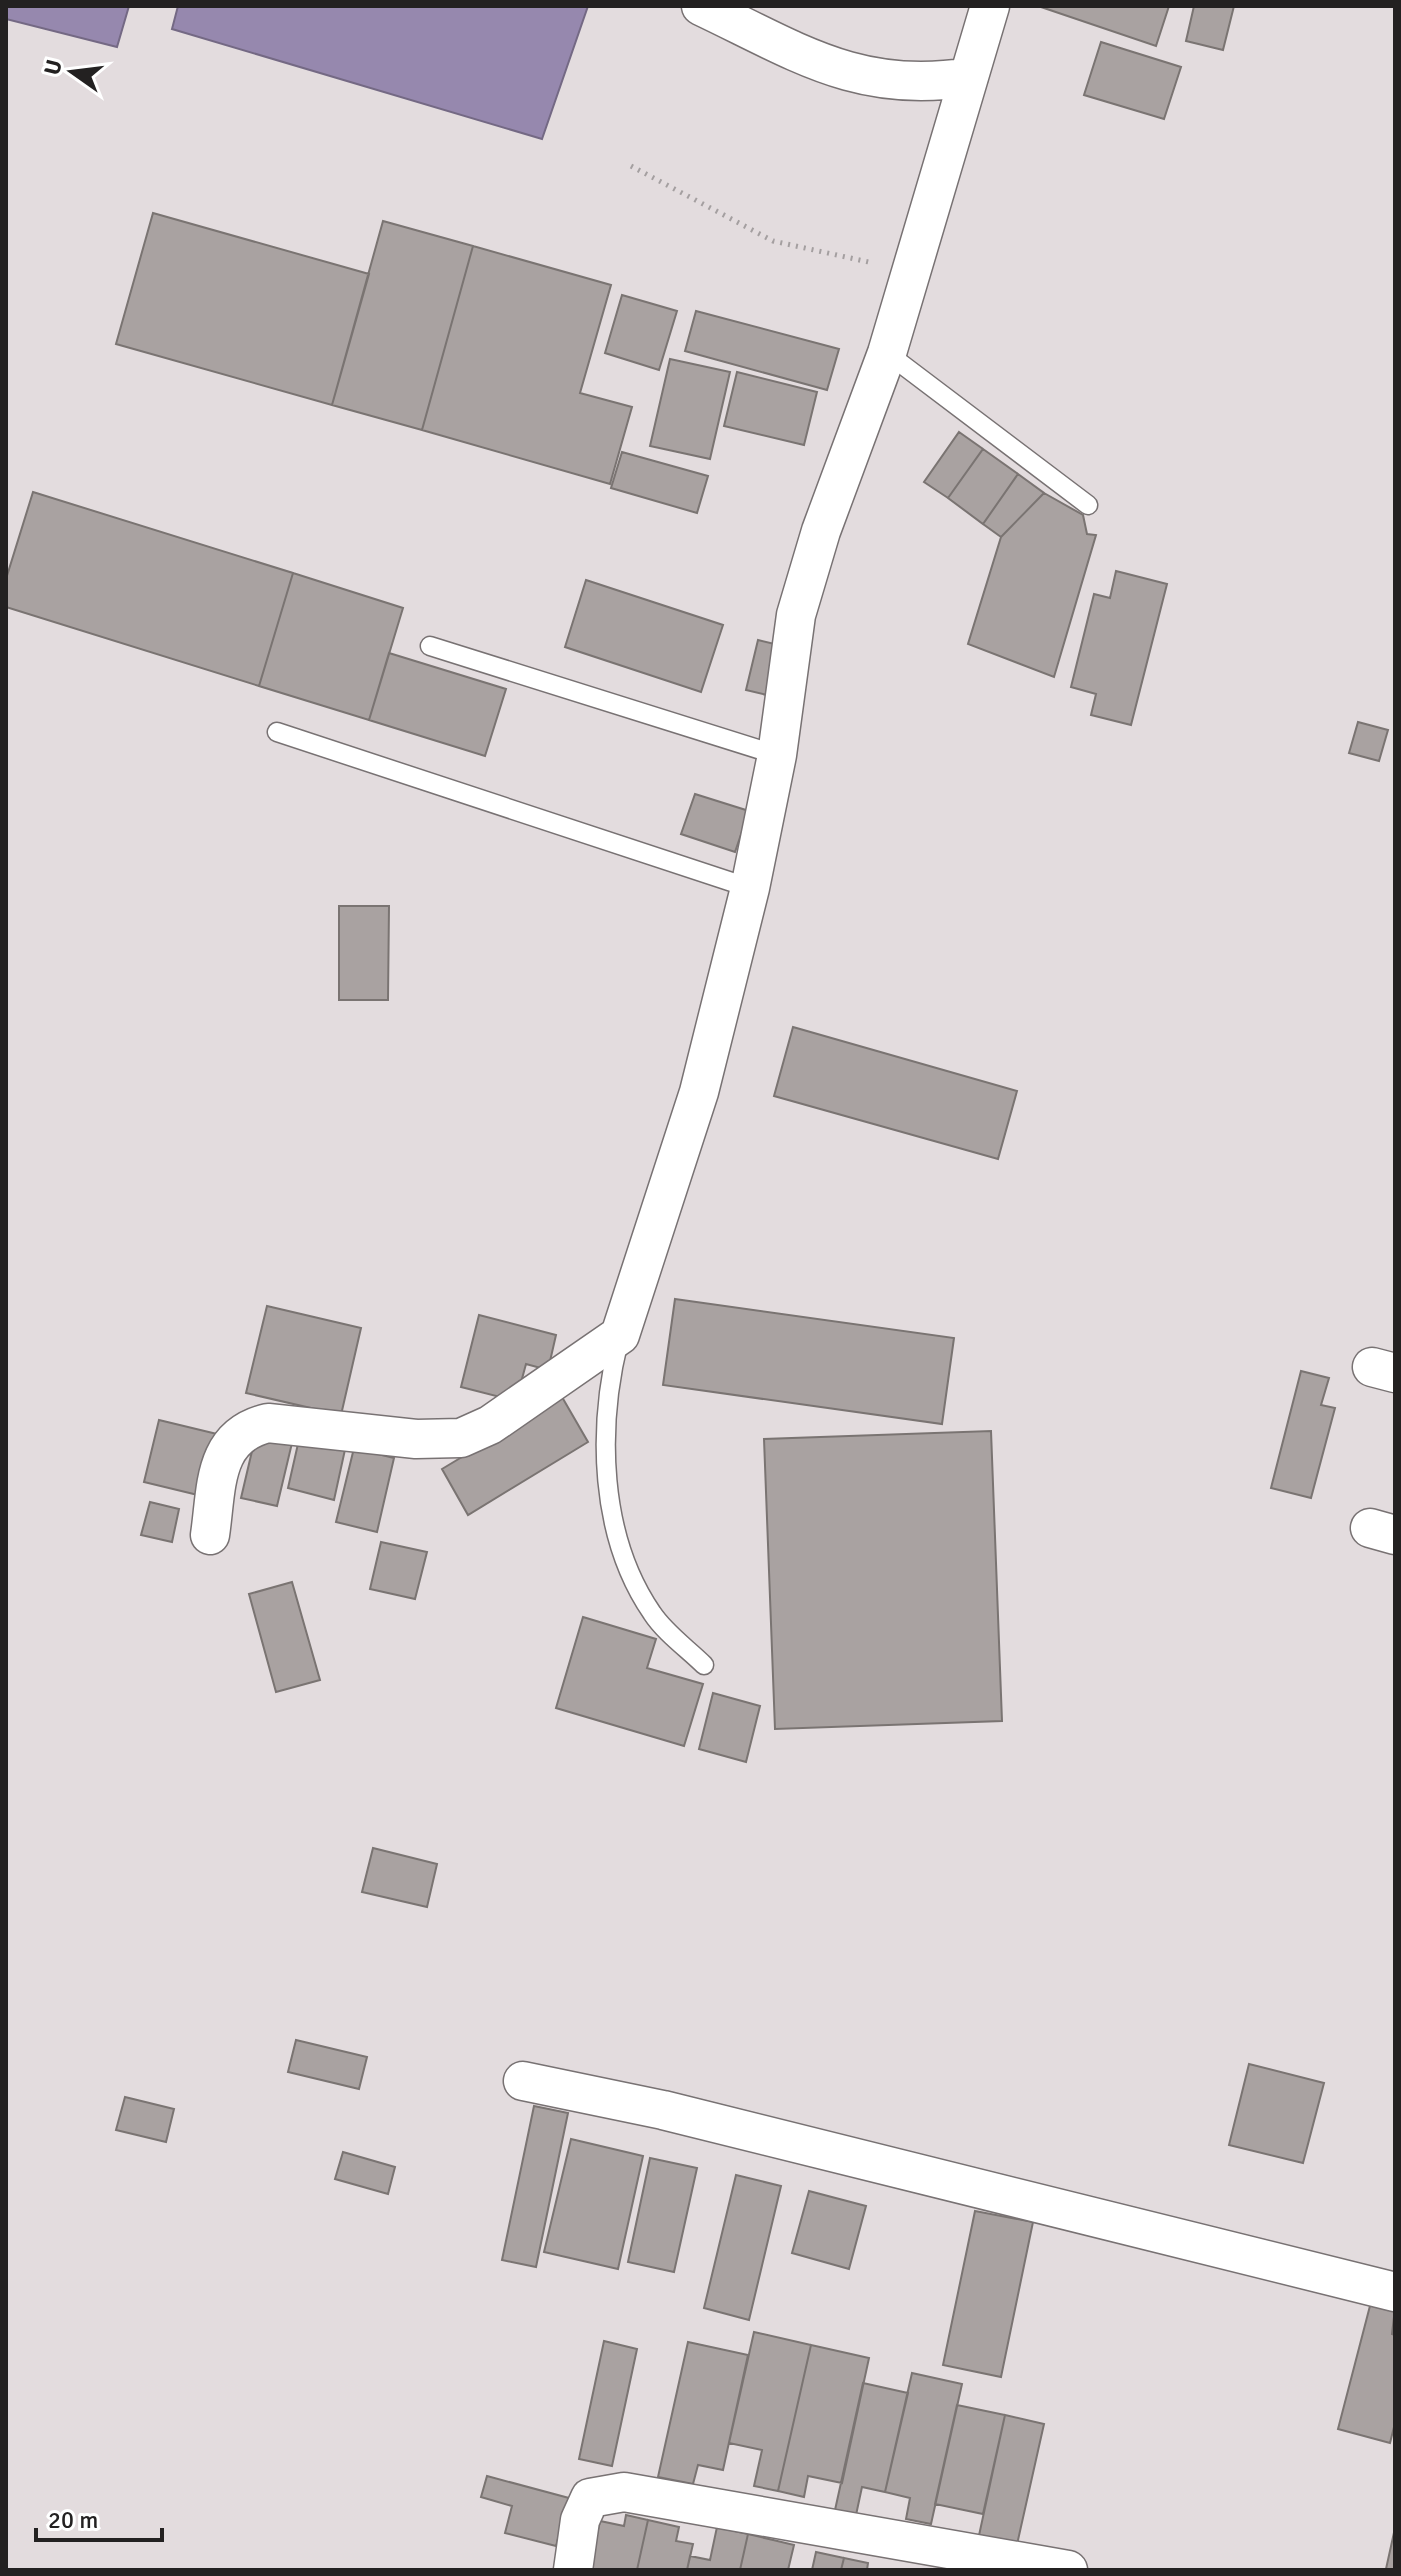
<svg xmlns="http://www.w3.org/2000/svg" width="1401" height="2576" font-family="Signika,sans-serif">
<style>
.water{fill:#9688ae;stroke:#746984;stroke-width:2}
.building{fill:#a9a2a1;stroke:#7a7472;stroke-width:2}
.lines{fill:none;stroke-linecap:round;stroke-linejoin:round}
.lane-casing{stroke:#787273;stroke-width:21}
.street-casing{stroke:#787273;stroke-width:41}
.path{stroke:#a49fa0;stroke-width:5;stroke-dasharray:2 6;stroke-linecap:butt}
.lane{stroke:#fff;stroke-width:18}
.street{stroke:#fff;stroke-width:38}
</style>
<rect width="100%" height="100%" fill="#e3dcde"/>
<path class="water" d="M6,6H129L117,47L6,19Z
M178,6H588L542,139L172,29Z"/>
<path class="building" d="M1038,6H1169L1156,46Z
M1194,6H1234L1223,50L1186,41Z
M1101,42L1181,67L1164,119L1084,95Z
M153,213L369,274L332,405L116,344Z
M383,221L473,246L422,430L332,405Z
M473,246L611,285L580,393L632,407L610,484L422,430Z
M622,295L677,311L659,370L605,353Z
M696,311L839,349L827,390L685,351Z
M670,359L730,372L710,459L650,446Z
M737,372L817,392L804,445L724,426Z
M959,432L983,449L948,498L924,482Z
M983,449L1018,474L983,524L948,498Z
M622,452L708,476L697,513L611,488Z
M1018,474L1044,493L1001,537L983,524Z
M33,492L293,573L259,686L6,607V579Z
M1044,493L1083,515L1087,534L1096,535L1054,677L968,644L1001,537Z
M1116,571L1167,584L1131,725L1091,715L1096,694L1071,687L1094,594L1110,598Z
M293,573L403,608L369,720L259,686Z
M586,580L723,625L701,692L565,647Z
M758,640L787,647L775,697L746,690Z
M389,653L506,689L485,756L369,720Z
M1358,722L1388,730L1379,761L1349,753Z
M695,794L749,811L735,852L681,834Z
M339,906H389L388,1000H339Z
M793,1027L1017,1091L998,1159L774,1096Z
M675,1299L954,1338L942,1424L663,1385Z
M267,1306L361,1328L341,1415L246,1393Z
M479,1315L556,1335L548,1370L526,1364L516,1401L461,1387Z
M1301,1371L1329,1378L1321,1405L1335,1408L1311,1498L1271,1488Z
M562,1397L588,1442L468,1515L442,1469Z
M159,1420L217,1434L202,1496L144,1482Z
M991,1431L1002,1721L775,1729L764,1439Z
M256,1434L292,1443L277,1506L241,1498Z
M300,1435L346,1445L334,1500L288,1488Z
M354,1448L394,1458L377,1532L336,1522Z
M150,1502L179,1509L172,1542L141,1535Z
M381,1542L427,1552L415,1599L370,1589Z
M292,1582L320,1680L276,1692L249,1594Z
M583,1617L656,1639L647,1668L703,1684L684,1746L556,1708Z
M713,1693L760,1706L746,1762L699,1749Z
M373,1848L437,1864L427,1907L362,1892Z
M296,2040L367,2057L359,2089L288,2072Z
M1249,2064L1324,2083L1303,2163L1229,2145Z
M125,2097L174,2109L166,2142L116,2130Z
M534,2106L568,2113L536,2267L502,2260Z
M571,2139L643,2156L618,2269L544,2252Z
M343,2152L395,2167L388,2194L335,2179Z
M650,2158L697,2168L674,2272L628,2262Z
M736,2175L781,2186L749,2320L704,2308Z
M809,2191L866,2206L849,2269L792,2253Z
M975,2211L1033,2222L1001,2377L943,2365Z
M1371,2302L1395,2308L1392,2334L1395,2335V2423L1390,2443L1338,2429Z
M754,2332L811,2345L778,2491L754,2486L762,2450L729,2443Z
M604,2341L637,2349L612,2466L579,2459Z
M688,2342L748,2355L723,2470L698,2465L693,2484L658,2477Z
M811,2345L869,2358L842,2483L808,2476L804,2497L778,2491Z
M912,2373L962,2384L931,2524L906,2519L910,2498L885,2492Z
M863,2383L908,2393L885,2492L862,2487L856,2515L835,2510Z
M957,2405L1005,2415L983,2514L935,2504Z
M1005,2415L1044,2424L1016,2549L978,2540Z
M487,2476L569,2498L556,2546L505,2533L512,2506L481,2497Z
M626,2515L648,2520L637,2570H589L600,2521L624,2526Z
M648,2520L679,2527L676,2541L693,2544L687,2570H637Z
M717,2527L748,2534L740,2570H687L690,2556L710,2560Z
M1395,2528V2570H1391L1386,2569Z
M748,2534L794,2545L788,2570H740Z
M816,2552L844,2558L841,2570H812Z
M844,2558L868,2563L867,2570H841Z"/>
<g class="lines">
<defs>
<path id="lane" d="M887,353L1088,505
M430,646L777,755
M277,732L750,888
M619,1340C597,1428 599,1536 652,1613C665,1633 688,1649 704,1665"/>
<path id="street" d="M701,6C796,51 859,95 969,77
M1372,1367L1395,1373
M1370,1528L1395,1535
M210,1535C217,1488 212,1436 268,1423L416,1439L461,1438L490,1425L620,1335L699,1092L750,888L777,755L796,615L821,531L887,353L990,6
M523,2081L663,2110L1395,2292
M573,2570L580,2520L590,2498L624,2492L1068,2570"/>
</defs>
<use href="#lane" class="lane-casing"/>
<use href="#street" class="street-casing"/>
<path class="path" d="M631,166L773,241L873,263"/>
<use href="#lane" class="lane"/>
<use href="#street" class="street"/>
</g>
<rect width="1401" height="2576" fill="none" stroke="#232121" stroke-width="16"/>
<g transform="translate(72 72) rotate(284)" stroke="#ffffff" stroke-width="6" paint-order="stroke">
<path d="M0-6L14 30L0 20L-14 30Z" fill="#232121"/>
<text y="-12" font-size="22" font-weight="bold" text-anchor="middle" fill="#232121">U</text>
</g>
<path d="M36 2528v12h126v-12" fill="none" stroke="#232121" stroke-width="4"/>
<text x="48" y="2528" font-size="24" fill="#232121" stroke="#ffffff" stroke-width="6" paint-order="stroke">20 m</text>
</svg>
